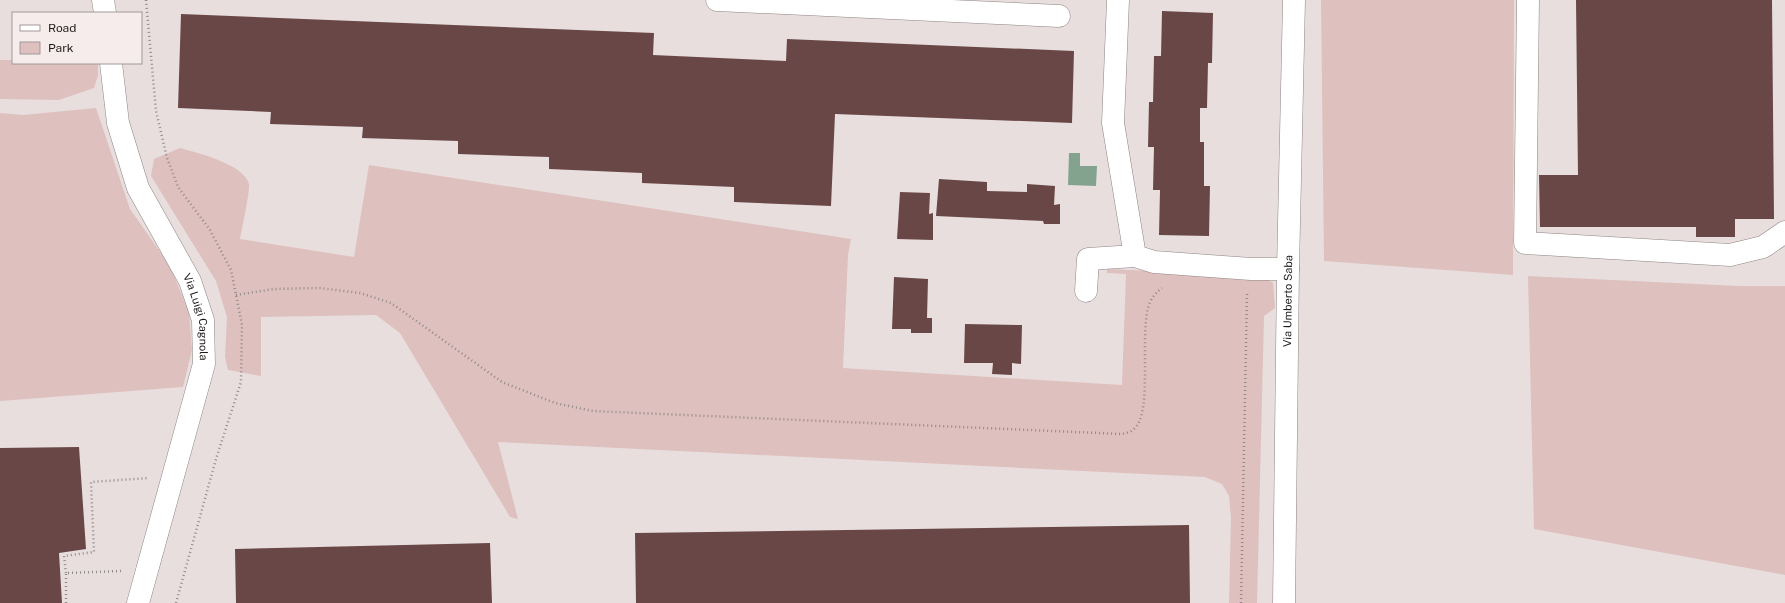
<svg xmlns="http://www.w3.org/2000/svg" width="1785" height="603" font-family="'Public Sans',sans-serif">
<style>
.green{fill:#dec0be}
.water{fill:#84a38e}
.building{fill:#694746}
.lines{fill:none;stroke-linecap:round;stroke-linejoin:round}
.minor-casing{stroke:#8e8584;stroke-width:23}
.path{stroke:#918a8a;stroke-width:2.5;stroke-dasharray:1 3;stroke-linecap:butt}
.minor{stroke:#fff;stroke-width:22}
.labels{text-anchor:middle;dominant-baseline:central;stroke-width:4;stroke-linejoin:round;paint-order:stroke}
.street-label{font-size:11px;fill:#1d1919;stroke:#f6eceb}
</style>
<rect width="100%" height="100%" fill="#e8dede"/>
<path class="green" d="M1321,0H1514L1513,275L1324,261Z
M0,60H13V63H98V75L94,88L59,100L0,99Z
M96,108L130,209L170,266L189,313L192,350L183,387L0,401V113L23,115Z
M180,148C198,153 244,164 249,184C250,191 242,229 240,239L354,257L369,165L851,239L848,255L843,368L1122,385L1126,274L1107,273V269L1262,276L1273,283L1275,308L1264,316L1257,603H1229L1231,518L1229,496L1222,484L1205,477L498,442L518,519L510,517L400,333L376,315L261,317V376L228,370L225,357L227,317L216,281L151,176L154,159Z
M1528,276L1739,286H1785V575L1534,529Z"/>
<path class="water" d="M1069,153H1080V166H1097L1096,186L1068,185Z"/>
<path class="building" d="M1576,0H1772L1774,219H1735V237H1696V227H1540L1539,175H1578Z
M1162,11L1213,13L1212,63H1208L1207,108H1200V142H1204V186H1210L1209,236L1159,235L1160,190H1153L1154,147H1148L1149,102H1153L1154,56H1161Z
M181,14L654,33L653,55L786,61L787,39L1074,51L1072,123L835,114L831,206L734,202V187L642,183V173L549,169V157L458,154V141L362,138L363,127L270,124L271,112L178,108Z
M939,179L987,182V191L1027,192V184L1055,186L1054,205L1060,204V224H1044L1043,221L936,216Z
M900,192L930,193L929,214L933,213V240L897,239Z
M894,277L928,279L927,318H932V333H911V329H892Z
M965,324L1022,325L1021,364L1012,363V375L992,374L993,363H964Z
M79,447L86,549L59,553L62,603H0V448Z
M1189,525L1190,603H636L635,533Z
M490,543L492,603H236L235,549Z"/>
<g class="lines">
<defs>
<g id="minor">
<path d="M103,0L105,13"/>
<path d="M717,0L1059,16"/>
<path d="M1118,0L1113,123L1135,256L1154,262L1251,269H1288"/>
<path d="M1528,0L1525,243L1730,255L1763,247L1785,232"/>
<path id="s1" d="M111,63L118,123L138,188L190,281L203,320L204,364L138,603"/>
<path d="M1086,291L1088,259L1135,256"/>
<path id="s2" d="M1284,603L1288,269L1294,0"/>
</g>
</defs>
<use href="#minor" class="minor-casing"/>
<path class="path" d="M146,0L156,111L167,158L178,187L210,230L231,270L242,325L241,382L216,459L176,603
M236,295L274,289L320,288L360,293L391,303L502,382L555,403L593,411L1122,434C1126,433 1131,432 1134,429C1154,412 1138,330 1150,302C1153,296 1157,292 1162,288
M66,573L64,556L94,552L91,482L148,478
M66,603V573L122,571
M1241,603L1247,294"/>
<use href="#minor" class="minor"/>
</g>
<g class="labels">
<g class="street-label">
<text stroke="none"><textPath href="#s2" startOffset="302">Via Umberto Saba</textPath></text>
<text stroke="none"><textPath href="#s1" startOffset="272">Via Luigi Cagnola</textPath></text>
</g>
</g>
<rect x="12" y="12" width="130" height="52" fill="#f6eceb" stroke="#9f9897"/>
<rect x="20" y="25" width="20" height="6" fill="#ffffff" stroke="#9f9897"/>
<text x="48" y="32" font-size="12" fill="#1d1919">Road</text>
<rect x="20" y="42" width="20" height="12" fill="#dec0be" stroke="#9f9897"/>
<text x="48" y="52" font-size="12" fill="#1d1919">Park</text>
</svg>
